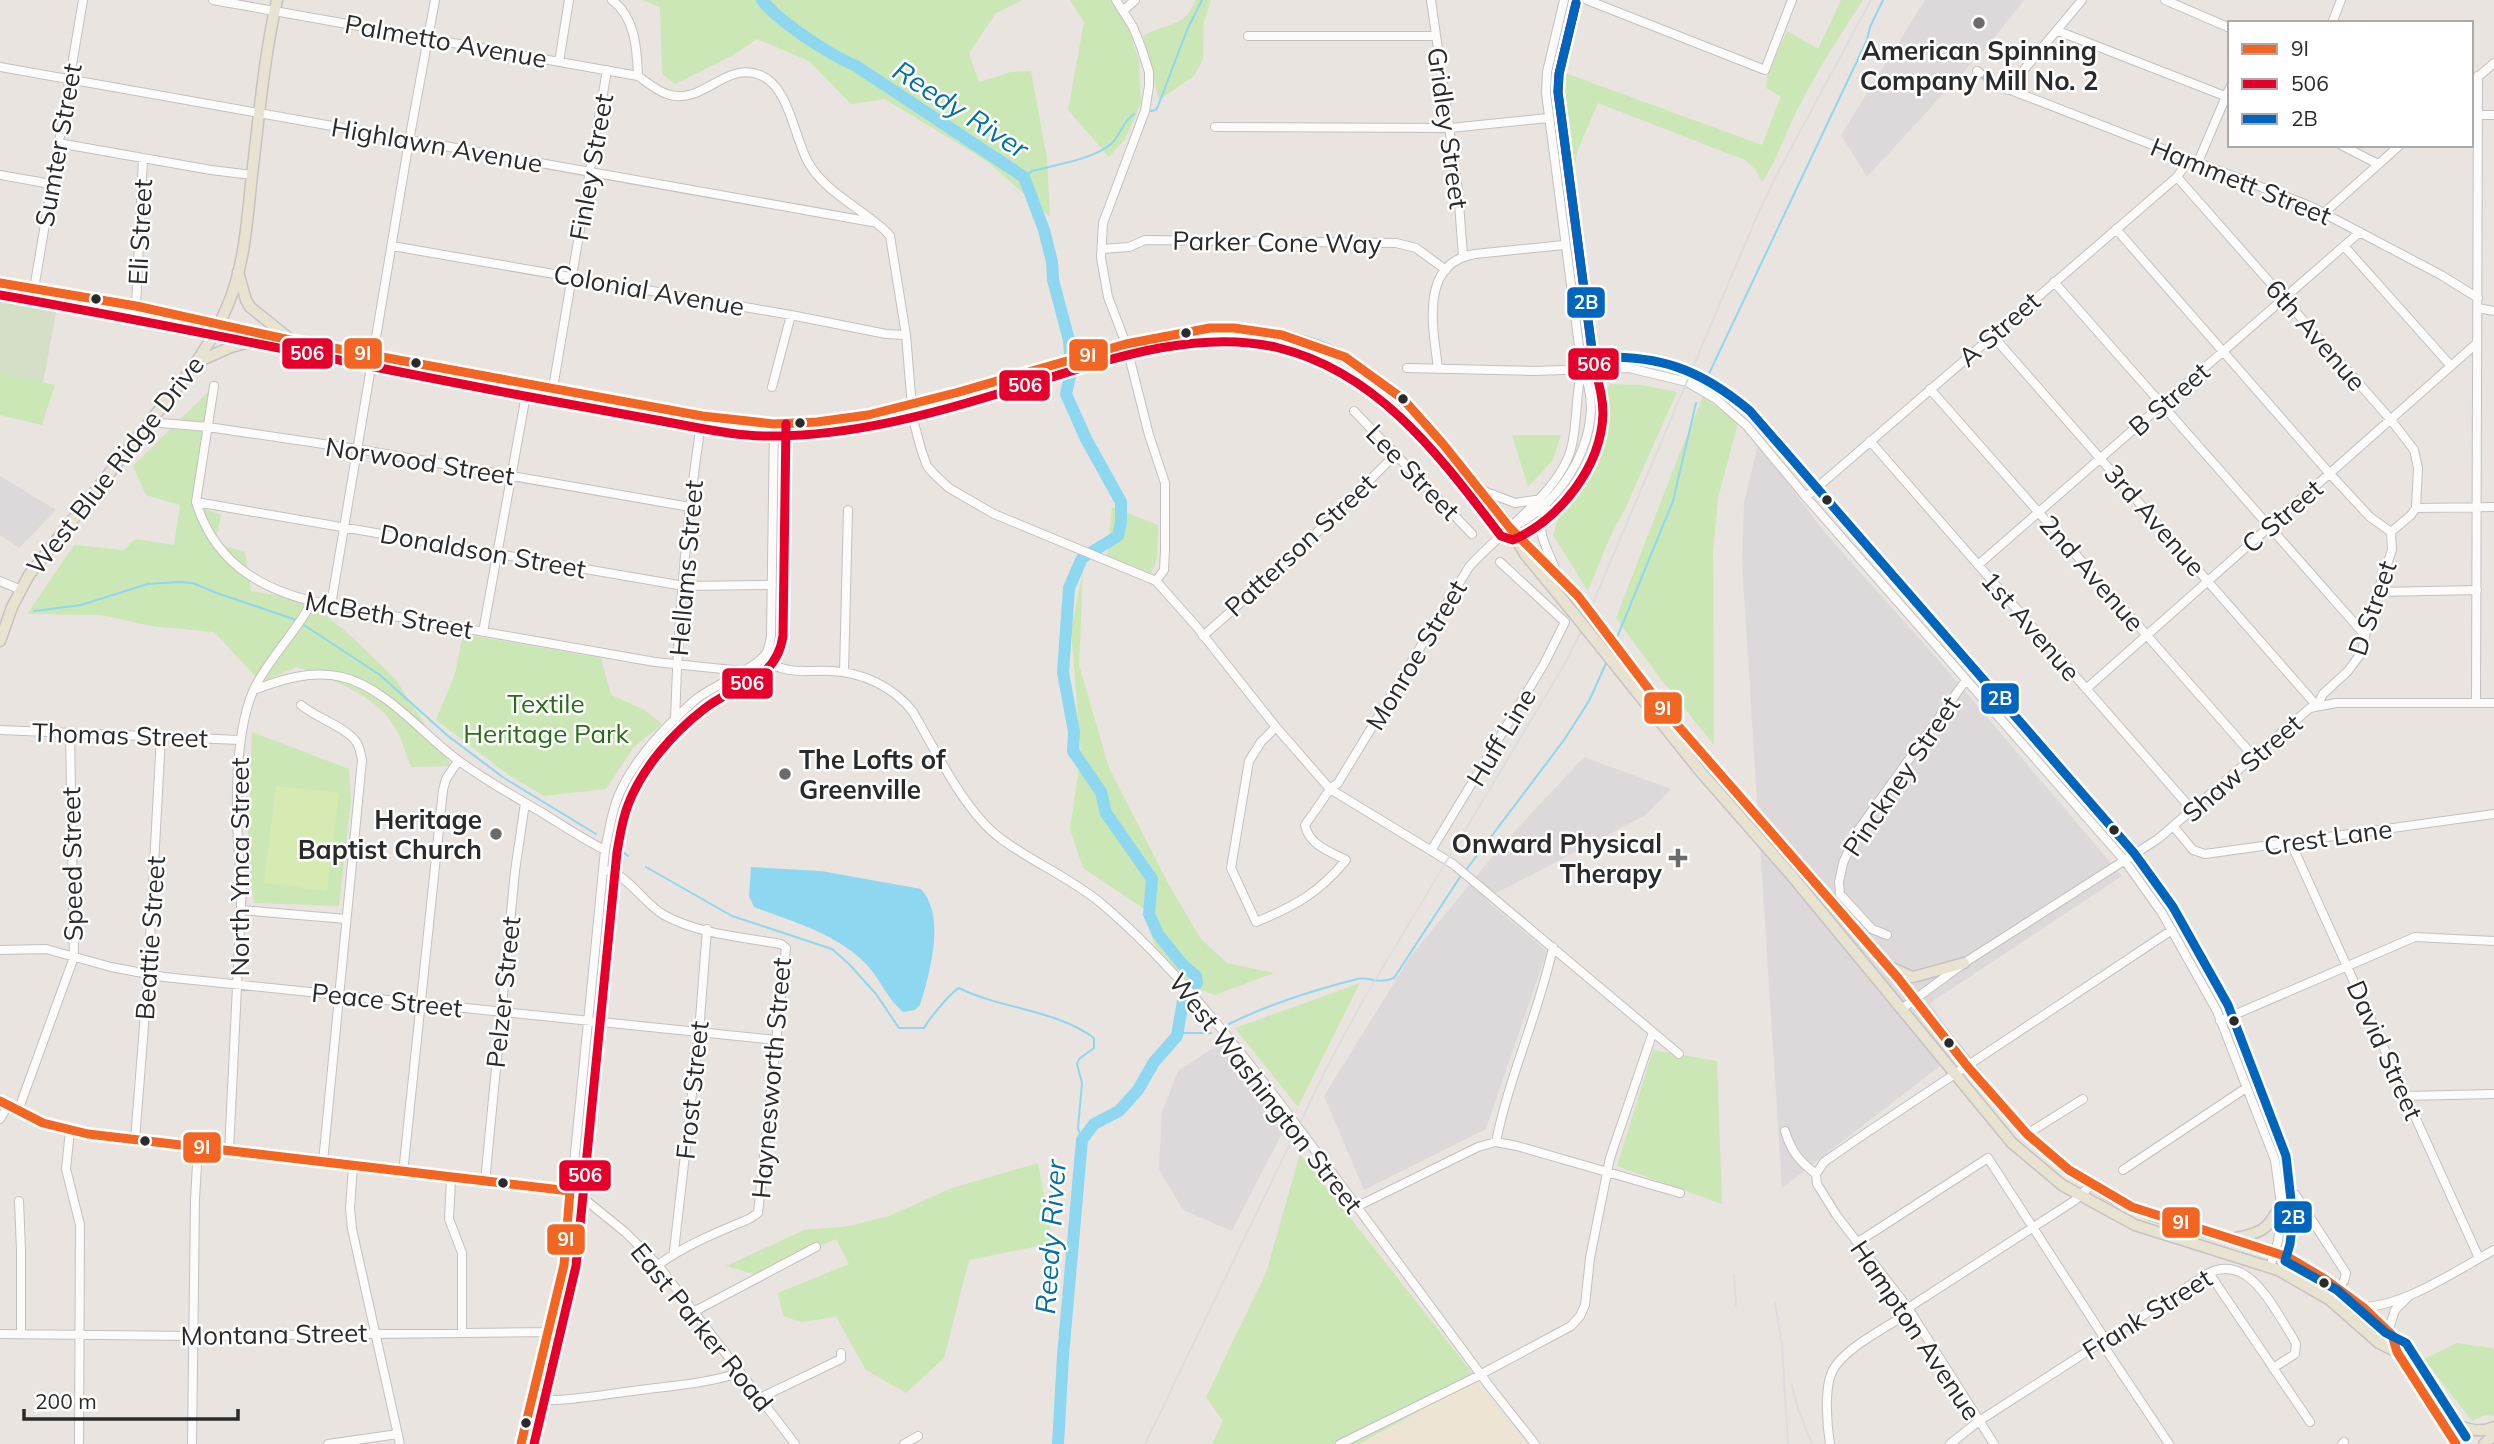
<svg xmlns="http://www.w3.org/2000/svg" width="2494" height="1444" font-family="Mulish,sans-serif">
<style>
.industrial{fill:#ddd9db}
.education{fill:#ede4d3}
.green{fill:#cae7b5}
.cemetery{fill:#d5dec6}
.pitch{fill:#d6ebb2}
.water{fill:#8dd7f0}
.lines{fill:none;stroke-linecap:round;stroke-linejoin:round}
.stream{stroke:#8dd7f0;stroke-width:2}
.river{stroke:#8dd7f0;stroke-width:12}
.minor-tunnel{stroke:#c3bfbb;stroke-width:8;stroke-dasharray:8 4;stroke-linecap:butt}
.minor-casing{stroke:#c2c0c1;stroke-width:10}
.major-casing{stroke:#c4c3c1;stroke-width:13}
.minor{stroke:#fcfbfa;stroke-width:8}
.major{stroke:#e8e2d1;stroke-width:10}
.rail{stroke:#dddddf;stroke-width:2}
.minor-bridge-casing{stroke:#c2c0c1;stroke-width:10;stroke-linecap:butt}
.major-bridge-casing{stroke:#c4c3c1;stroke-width:13;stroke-linecap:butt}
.minor-bridge{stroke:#fcfbfa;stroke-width:8}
.major-bridge{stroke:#e8e2d1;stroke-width:10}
.bus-1-casing{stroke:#fff;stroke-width:14}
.bus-2-casing{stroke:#fff;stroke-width:14}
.bus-3-casing{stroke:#fff;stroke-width:14}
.bus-1{stroke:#f26522;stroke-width:9}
.bus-2{stroke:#e4002b;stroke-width:9}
.bus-3{stroke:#0065bd;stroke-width:9}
.poi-dot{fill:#6d6b69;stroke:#fff;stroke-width:2.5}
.bus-dot{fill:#2a2a2a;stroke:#fff;stroke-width:2.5}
.labels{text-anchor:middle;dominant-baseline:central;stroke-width:5;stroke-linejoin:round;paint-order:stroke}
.street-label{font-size:26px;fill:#2a2a2a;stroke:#fff}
.poi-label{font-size:26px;font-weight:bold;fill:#2a2a2a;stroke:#fff;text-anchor:end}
.park-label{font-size:26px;fill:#276d14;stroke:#fff}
.water-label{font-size:28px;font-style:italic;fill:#026ea6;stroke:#fff}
.line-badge{stroke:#fff;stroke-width:2.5}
.badge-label{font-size:19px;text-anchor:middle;font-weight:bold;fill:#fff}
</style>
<rect width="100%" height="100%" fill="#e9e4df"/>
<path class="industrial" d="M1925,0H2024L1990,43L1867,177L1841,135Z
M1758,444L1826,534L1941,663L2122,876L1930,1003L1962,1049L1782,1188L1742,564L1744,503Z
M0,476L56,510L19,548L0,535Z
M1584,757L1671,789L1646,815L1485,899L1547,951L1486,1129L1364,1190L1324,1096L1410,957L1501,846Z
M1221,1043L1286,1125L1232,1231L1183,1210L1159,1169L1162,1112L1178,1071Z"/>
<path class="education" d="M1475,1380L1526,1444H1359Z"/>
<path class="green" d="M642,0H1023L996,13L969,53L979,82L1011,72L1031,71L1047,159L1050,217L988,162L885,99L851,104L809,61L757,39L733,55L675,84L662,74L660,7Z
M1070,0H1113L1123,11L1139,61L1141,103L1125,139L1109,157L1068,110L1084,22Z
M1195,0H1211L1204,21L1203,59L1194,76L1159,100L1143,36C1164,23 1187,28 1195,0Z
M1841,0H1863C1840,35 1817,71 1798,108C1785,133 1778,159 1762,182L1755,169L1745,160L1598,103L1577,152L1572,186L1568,185L1558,87L1565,73L1762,145L1781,96L1766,88L1767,76L1787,31L1818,49Z
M0,373L55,385L42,425L0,415Z
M1610,384L1642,385L1677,392L1621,518C1614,523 1594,578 1588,591L1553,535L1563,505L1599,451L1603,396Z
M212,388L192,504L221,515L215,543L245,552L251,591L308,601L351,636L396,680L452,766L411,767C406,755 403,742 397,731C378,695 333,680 297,667L261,682L214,632L151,626L101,615L27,614L74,545L124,550L135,539L174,545L180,505L146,495L133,466Z
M1703,397L1738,423L1718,498L1713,554L1714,745L1660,678L1616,618L1677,460Z
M1512,435H1561L1553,460L1528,487Z
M1112,507L1158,525L1157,559L1151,573L1107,557Z
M1083,571L1079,665L1109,768L1168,883L1201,939L1227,963L1274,973L1215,995L1192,986L1155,946L1143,908L1083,868L1070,829L1081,754L1071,629Z
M463,634L601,658L611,695L645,710L662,724L633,748L606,789L544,796L509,775L436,720L455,674Z
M252,732L349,769L351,800L339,906L254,903L247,855Z
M1360,983L1298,1107L1235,1028Z
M1653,1050L1717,1061L1722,1204L1617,1166Z
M1300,1154L1469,1369L1475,1380L1359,1444H1212L1223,1421L1206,1397L1266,1273Z
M1038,1163L1053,1243L969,1260L944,1358L906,1393L866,1370L836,1317L801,1322L783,1316L778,1293L849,1264L836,1239L754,1274L726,1266L804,1230L850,1226L889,1216L952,1188Z
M2457,1343L2492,1348L2494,1350V1416L2485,1415L2472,1421L2424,1359Z"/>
<path class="cemetery" d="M0,296L57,307L43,383L0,373Z"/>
<path class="pitch" d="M276,786L339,793L327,891L264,883Z"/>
<path class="water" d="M751,867L821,871L921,889C946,916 930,973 920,1005L915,1010L903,1012C887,999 880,978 866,964C836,933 793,922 754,907L749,896Z"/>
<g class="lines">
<path class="stream" d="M1151,111L1156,110L1158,106L1187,30L1202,0
M1024,177L1032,171C1055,165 1094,159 1111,144C1121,135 1122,122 1134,114
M1706,380L1867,40L1870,27L1883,0
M34,611L81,605L148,584L180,582L193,583L214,592L296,620
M304,625L380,675L448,736L504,778L596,834
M1616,640L1673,501L1696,403
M617,847L628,856
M646,867L732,916L832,949L849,964L876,994L899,1028H924C929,1019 951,992 959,988C1001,1009 1057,1010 1094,1038V1048L1079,1059L1077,1064L1082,1083L1078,1128L1082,1140
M1466,870L1564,740L1589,701L1607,661
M1229,1024C1269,1004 1314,990 1357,979C1371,976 1376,985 1394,978L1462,874
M1177,1036L1184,1033H1211"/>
<path class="river" d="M762,0C779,22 830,55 856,66L1024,177L1044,230L1052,262L1053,280L1069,340L1071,372L1066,394L1086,439L1121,502V522L1118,536L1082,558L1069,588L1063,672L1074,732L1073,751L1101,792L1106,813L1152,879L1149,914L1158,934L1182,964L1196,976L1197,983L1183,1001L1177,1036L1154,1062L1138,1090L1119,1111L1094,1124L1082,1140L1063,1356L1058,1444"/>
<path class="minor-tunnel" d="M1980,73L1995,84"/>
<defs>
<path id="minor" d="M213,0L638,76C648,83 658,92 670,95C704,104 726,61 760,75C789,86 794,137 808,162C822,187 849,202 871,219C878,225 884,228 890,236L906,335L913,419L921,449L927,466L934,474L949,488L994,514L1156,581L1196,626L1276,727L1330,789L1453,864L1679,1054
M612,0C635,17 637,48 638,76
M1116,0L1133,27L1141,47L1149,72V86L1145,111L1103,223L1101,258L1108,297L1126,344L1149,435L1165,483V550L1164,570L1156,581
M1431,0L1458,190L1463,256
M1587,0L1765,70L1792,0
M2165,0L2230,28
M1123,11L1135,0
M2332,23L2341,0
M2058,31L2230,98
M1248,36H1436
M559,62L569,0
M0,67L872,222
M1977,71L1980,73
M2471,83L2494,63
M1995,84L2310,206L2441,275L2478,298
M2007,90L2082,0
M2480,115H2494
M1215,127L1450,128L1548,118
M58,143L211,170L252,175
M2341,145L2378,164
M2198,162L2230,87
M0,175L51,184
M2177,177L2391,420L2414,450L2418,468L2416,508L2411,515L2391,532
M2324,213L2400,145
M2116,229L2330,474L2370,517L2391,532
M392,246L791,315L886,334L906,335
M2344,246L2451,366
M1102,249L1129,247L1145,240L1396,243L1416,248L1446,270
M2054,282L2364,634
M34,289L83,0
M136,306L143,158
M2478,308L2494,311
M1992,335L2317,706
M1407,368L1533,371L1629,368L1687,382L1716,399L1747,426L1806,497L2125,861L2162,913L2217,1011L2275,1160L2281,1204V1218L2278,1241L2270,1267
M1438,368C1433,328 1419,263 1475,254L1564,245
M214,386L196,502C216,567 268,594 331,605L655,662L742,671
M772,387L791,315
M553,388L607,70
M1930,389L2254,757
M1354,411L1472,534
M149,422L208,427L357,449L690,507
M1870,441L2193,811
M1481,490L1515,503L1535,500
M1806,497L2177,177L2189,159
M196,502L684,586L772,585
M1546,505C1534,536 1547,544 1556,572
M2416,508L2494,507
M1510,528C1564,505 1611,426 1582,369L1546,93L1547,72L1564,0
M1978,565L2360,232
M0,581L21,590
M2378,592L2477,590
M331,605L409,141L435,0
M483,632L528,384
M1203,636L1289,560L1396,454
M761,659C788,675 801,670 831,671C862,672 894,687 913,712C936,751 964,811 1000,838C1032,862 1071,878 1102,904C1170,962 1225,1032 1279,1102
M844,672L848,510
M2086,689L2477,343
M254,690C282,679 312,670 342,677C387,688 423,735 459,761C485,780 513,796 541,812C562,825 583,839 605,850
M2476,703L2478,76
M301,705C316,718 347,727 357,743C360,748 361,755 362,760L323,1162
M2317,706L2323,694L2348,671L2362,652L2368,620L2392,550L2391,532
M675,720C678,619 687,516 702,416
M1276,727L1261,742L1249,761L1231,868L1256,922C1295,906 1319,893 1346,860C1329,851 1309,845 1305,825L1312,815
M0,730L240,740
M1315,811L1330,789L1338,783L1469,567C1499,533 1559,493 1571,449C1578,423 1575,395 1582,369
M2174,827L2193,850L2205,854L2494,814
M2291,843L2479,1258
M1432,849L1544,664L1565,622L1500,562
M604,870C625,871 644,904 664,915C698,934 743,937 781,944L786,948L758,1213L749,1219C718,1232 685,1245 658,1265
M241,910L346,919
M1887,935L1872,929L1840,894L1839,882L1843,863L1859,829L1966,680
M0,950L46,949L111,967L164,977L776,1040
M1903,1008L1964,963L2158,839L2310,708L2336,703H2494
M2220,1021L2415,937L2494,941
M2405,1096L2494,1094
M0,1101L43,1123L88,1134L403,1173L554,1188L578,1194L625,1232L658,1265L795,1444
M18,1111L74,957L70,732
M0,1119L8,1106
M70,1131L66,1169L80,1225L79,1444
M1785,1131C1791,1151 1799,1161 1816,1174
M2027,1134L2083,1099
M135,1140L148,975L161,736
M1496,1142C1509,1076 1539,1013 1553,947
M229,1151L242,884C235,832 232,734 255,687C270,657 296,632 312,602
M1318,1154L1490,1387L1535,1444
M353,1167L350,1208L352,1229L400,1444
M2123,1170L2246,1088
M403,1173L443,790L446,779L458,761
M451,1179L449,1219L462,1253V1332
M485,1182L515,871L525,803
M2279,1190H2287L2295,1194L2346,1273L2344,1281L2330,1300
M19,1201L21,1250V1334
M1356,1207L1478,1147L1496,1142L1517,1146L1680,1193
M1858,1242L1988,1158L2105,1339
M674,1251L699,1032L707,929
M2209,1273L2310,1422
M2363,1307C2405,1306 2457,1270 2494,1250
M1908,1308L2074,1201L2091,1185
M695,1311L816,1247
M2388,1332L2395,1310L2409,1296
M0,1334L193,1336L548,1332
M2101,1342L2169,1444
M760,1398L841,1359V1353
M531,1400C565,1402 600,1395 633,1391C668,1386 705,1384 739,1373
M192,1444L195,1199L198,1148
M328,1444L398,1434
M521,1444L564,1265L605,850C609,832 611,814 618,797C633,760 666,726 695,700C713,685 757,669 767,652C769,647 770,641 771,636L774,424
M904,1444L918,1436
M1340,1444L1474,1378L1571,1326L1580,1316L1585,1305L1590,1258L1610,1158L1653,1032
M1830,1444C1827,1426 1824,1389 1832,1372C1842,1349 1889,1326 1910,1312
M1950,1444L1979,1421L2209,1273C2250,1253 2275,1311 2293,1338L2296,1344L2295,1354L2273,1368
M1994,1444L1908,1308L1837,1216L1817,1184L1816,1174L1824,1162L1866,1133L2172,930
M2342,1444L2344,1442"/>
<path id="major" d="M238,272L246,300L250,307L290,339
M0,283L136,306L290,340L702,416L774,424L817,422L868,415L959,392L1126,344L1185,332L1210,328H1234L1282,335L1318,346L1345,357L1403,399L1443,444L1503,518L1525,554L1571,610
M195,363L231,347L246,343H283
M1518,536L1578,596
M0,641L12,607L29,575L186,376C202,355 217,331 227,307C245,266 247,219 252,175C259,117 264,57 277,0
M1796,861L1898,978L1998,1102L2027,1134L2069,1170L2112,1197L2152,1215L2288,1257L2325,1279L2363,1307L2392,1335L2397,1352L2456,1444
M1792,876L2012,1143L2062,1185L2135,1225L2278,1270L2330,1300L2379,1343L2397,1352
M1890,967L1912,977L1917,976L1964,963
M2236,1238C2263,1233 2269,1228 2281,1204
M2441,1418C2457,1425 2477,1436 2494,1427
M2484,1444L2494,1435"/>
</defs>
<use href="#minor" class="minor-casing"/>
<use href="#major" class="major-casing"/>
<use href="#minor" class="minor"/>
<use href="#major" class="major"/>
<path class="rail" d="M1734,1275L1736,1305
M1775,1303L1782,1345L1788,1444
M1792,1385L1798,1409L1812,1444
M1145,1444L1326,1069L1362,1002L1564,665L1582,629L1757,216L1776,176L1871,0"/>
<defs>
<path id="minor-bridge" d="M1279,1102L1318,1154"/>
<path id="major-bridge" d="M1578,596L1666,712L1796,861
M1571,610L1700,771L1792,876"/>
</defs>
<use href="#minor-bridge" class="minor-bridge-casing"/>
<use href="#major-bridge" class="major-bridge-casing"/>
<use href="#minor-bridge" class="minor-bridge"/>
<use href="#major-bridge" class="major-bridge"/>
<defs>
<path id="bus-1" d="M0,283L136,306L290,340L702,416L774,424L817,422L868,415L959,392L1126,344L1210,328H1234L1282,335L1345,357L1403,399L1443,444L1510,528L1578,596L1666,712L1898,978L1967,1066L2027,1134L2069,1170L2132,1207L2288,1257L2325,1279L2363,1307L2392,1335L2397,1352L2456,1444
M0,1101L43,1123L88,1134L570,1191L564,1265L521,1444"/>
<path id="bus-2" d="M0,295C177,326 353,364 530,397C572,405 614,412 656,420C696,427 736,437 776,436C851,435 925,416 997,394C1083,369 1188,325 1279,348C1380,373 1441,458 1501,536L1513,540C1560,519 1601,467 1603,414C1603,397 1599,382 1594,366L1558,92L1559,74L1576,3
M534,1444L576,1266L617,852C620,836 622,820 628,805C642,768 673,733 704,709C735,684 776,682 783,636L786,424"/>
<path id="bus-3" d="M1576,3L1559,74L1558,92L1593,357C1659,355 1699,368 1750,411L2134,853L2173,907L2228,1005L2286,1156L2293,1218L2290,1244L2285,1261L2337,1290L2386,1333L2406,1343L2466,1437"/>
</defs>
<use href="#bus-1" class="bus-1-casing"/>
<use href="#bus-2" class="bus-2-casing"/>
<use href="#bus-3" class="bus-3-casing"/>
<use href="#bus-1" class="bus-1"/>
<use href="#bus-2" class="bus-2"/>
<use href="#bus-3" class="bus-3"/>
</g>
<g class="poi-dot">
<circle cx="1979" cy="23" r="7"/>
<circle cx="785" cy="774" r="7"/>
<circle cx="496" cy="834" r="7"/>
<path d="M1674.5 847.5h7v7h7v7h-7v7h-7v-7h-7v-7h7z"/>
</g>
<g class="bus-dot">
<circle cx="96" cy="299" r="6"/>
<circle cx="1186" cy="333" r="6"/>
<circle cx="416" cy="363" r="6"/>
<circle cx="1403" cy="399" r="6"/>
<circle cx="800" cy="423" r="6"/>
<circle cx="1827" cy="500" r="6"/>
<circle cx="2114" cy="830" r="6"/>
<circle cx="2234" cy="1021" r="6"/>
<circle cx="1949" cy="1043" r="6"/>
<circle cx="145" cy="1141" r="6"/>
<circle cx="503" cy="1183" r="6"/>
<circle cx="2324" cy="1283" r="6"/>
<circle cx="526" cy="1423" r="6"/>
</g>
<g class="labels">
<g class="street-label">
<text transform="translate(446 41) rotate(10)">Palmetto Avenue</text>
<text transform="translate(1448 128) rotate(82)">Gridley Street</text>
<text transform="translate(58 145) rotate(-80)">Sumter Street</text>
<text transform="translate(437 145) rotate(10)">Highlawn Avenue</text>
<text transform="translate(591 167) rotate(-80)">Finley Street</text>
<text transform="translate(2241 181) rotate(22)">Hammett Street</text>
<text transform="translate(140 232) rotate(-87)">Eli Street</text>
<text transform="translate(1277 242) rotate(1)">Parker Cone Way</text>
<text transform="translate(649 290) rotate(10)">Colonial Avenue</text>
<text transform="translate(1999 329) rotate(-41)">A Street</text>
<text transform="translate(2316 335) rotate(49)">6th Avenue</text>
<text transform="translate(2169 399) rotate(-41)">B Street</text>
<text transform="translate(420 461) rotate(9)">Norwood Street</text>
<text transform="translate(115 465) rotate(-52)">West Blue Ridge Drive</text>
<text transform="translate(1413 472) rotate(46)">Lee Street</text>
<text transform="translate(2282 516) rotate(-41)">C Street</text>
<text transform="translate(2155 520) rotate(49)">3rd Avenue</text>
<text transform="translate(1300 545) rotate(-43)">Patterson Street</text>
<text transform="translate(483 551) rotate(10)">Donaldson Street</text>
<text transform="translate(686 568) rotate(-85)">Hellams Street</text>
<text transform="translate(2092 573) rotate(49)">2nd Avenue</text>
<text transform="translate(2372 608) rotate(-71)">D Street</text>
<text transform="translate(389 615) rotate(10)">McBeth Street</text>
<text transform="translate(2031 626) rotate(49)">1st Avenue</text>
<text transform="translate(1416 655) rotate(-59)">Monroe Street</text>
<text transform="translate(120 735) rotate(2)">Thomas Street</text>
<text transform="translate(1501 737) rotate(-59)">Huff Line</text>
<text transform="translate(2242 768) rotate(-41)">Shaw Street</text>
<text transform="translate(1901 776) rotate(-56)">Pinckney Street</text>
<text transform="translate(2328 837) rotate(-8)">Crest Lane</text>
<text transform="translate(72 864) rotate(-91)">Speed Street</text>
<text transform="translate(239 867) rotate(-90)">North Ymca Street</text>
<text transform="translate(150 938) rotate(-86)">Beattie Street</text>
<text transform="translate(503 992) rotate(-84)">Pelzer Street</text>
<text transform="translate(387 1000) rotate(6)">Peace Street</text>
<text transform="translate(2385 1050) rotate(66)">David Street</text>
<text transform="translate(771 1078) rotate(-85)">Haynesworth Street</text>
<text transform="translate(692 1090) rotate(-84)">Frost Street</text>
<text transform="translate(1266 1093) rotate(52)">West Washington Street</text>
<text transform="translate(2147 1314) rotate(-32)">Frank Street</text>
<text transform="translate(702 1327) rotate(51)">East Parker Road</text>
<text transform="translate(1916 1330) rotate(56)">Hampton Avenue</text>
<text transform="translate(274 1334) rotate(-1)">Montana Street</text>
</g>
<g class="poi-label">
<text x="1979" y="50" text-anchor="middle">American Spinning<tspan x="1979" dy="30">Company Mill No. 2</tspan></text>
<text x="799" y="759" text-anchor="start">The Lofts of<tspan x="799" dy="30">Greenville</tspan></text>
<text x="482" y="819">Heritage<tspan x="482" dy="30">Baptist Church</tspan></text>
<text x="1662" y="843">Onward Physical<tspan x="1662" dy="30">Therapy</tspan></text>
</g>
<g class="park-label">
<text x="546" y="703">Textile<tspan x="546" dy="30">Heritage Park</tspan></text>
</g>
<g class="water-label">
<text transform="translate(961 109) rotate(33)">Reedy River</text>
<text transform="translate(1050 1237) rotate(-86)">Reedy River</text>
</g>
</g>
<g class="line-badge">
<rect x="1566" y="286" width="40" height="33" rx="7" fill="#0065bd"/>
<rect x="343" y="337" width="40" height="33" rx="7" fill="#f26522"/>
<rect x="281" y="337" width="53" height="33" rx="7" fill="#e4002b"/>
<rect x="1068" y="338" width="41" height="34" rx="7" fill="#f26522"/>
<rect x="1567" y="347" width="53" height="34" rx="7" fill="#e4002b"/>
<rect x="998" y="369" width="53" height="33" rx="7" fill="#e4002b"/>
<rect x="721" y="667" width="53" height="33" rx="7" fill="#e4002b"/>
<rect x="1980" y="682" width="40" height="33" rx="7" fill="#0065bd"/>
<rect x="1643" y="691" width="40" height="34" rx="7" fill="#f26522"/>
<rect x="182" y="1131" width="40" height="33" rx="7" fill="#f26522"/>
<rect x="558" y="1159" width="54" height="33" rx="7" fill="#e4002b"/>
<rect x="2273" y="1200" width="40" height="34" rx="7" fill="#0065bd"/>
<rect x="2161" y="1206" width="40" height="33" rx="7" fill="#f26522"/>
<rect x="546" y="1223" width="40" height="33" rx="7" fill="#f26522"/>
</g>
<g class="badge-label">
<text x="1586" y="309">2B</text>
<text x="363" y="360">9I</text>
<text x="307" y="360">506</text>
<text x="1088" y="362">9I</text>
<text x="1594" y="371">506</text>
<text x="1025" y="392">506</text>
<text x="747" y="690">506</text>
<text x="2000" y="705">2B</text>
<text x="1663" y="715">9I</text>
<text x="202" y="1154">9I</text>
<text x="585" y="1182">506</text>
<text x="2293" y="1224">2B</text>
<text x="2181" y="1229">9I</text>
<text x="566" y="1246">9I</text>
</g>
<rect x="2228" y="21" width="245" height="126" fill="#ffffff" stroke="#aaaaaa" stroke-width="2"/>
<rect x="2242" y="44" width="35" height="10" fill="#f26522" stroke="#aaaaaa" stroke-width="2"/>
<text x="2291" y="56" font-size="21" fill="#2a2a2a">9I</text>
<rect x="2242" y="79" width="35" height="10" fill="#e4002b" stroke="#aaaaaa" stroke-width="2"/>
<text x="2291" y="91" font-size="21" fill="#2a2a2a">506</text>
<rect x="2242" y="114" width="35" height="10" fill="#0065bd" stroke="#aaaaaa" stroke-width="2"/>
<text x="2291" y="126" font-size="21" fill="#2a2a2a">2B</text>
<path d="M24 1409v10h214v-10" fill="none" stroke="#2a2a2a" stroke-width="3.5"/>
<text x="35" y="1409" font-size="21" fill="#2a2a2a" stroke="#ffffff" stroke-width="5" paint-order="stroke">200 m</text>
</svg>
